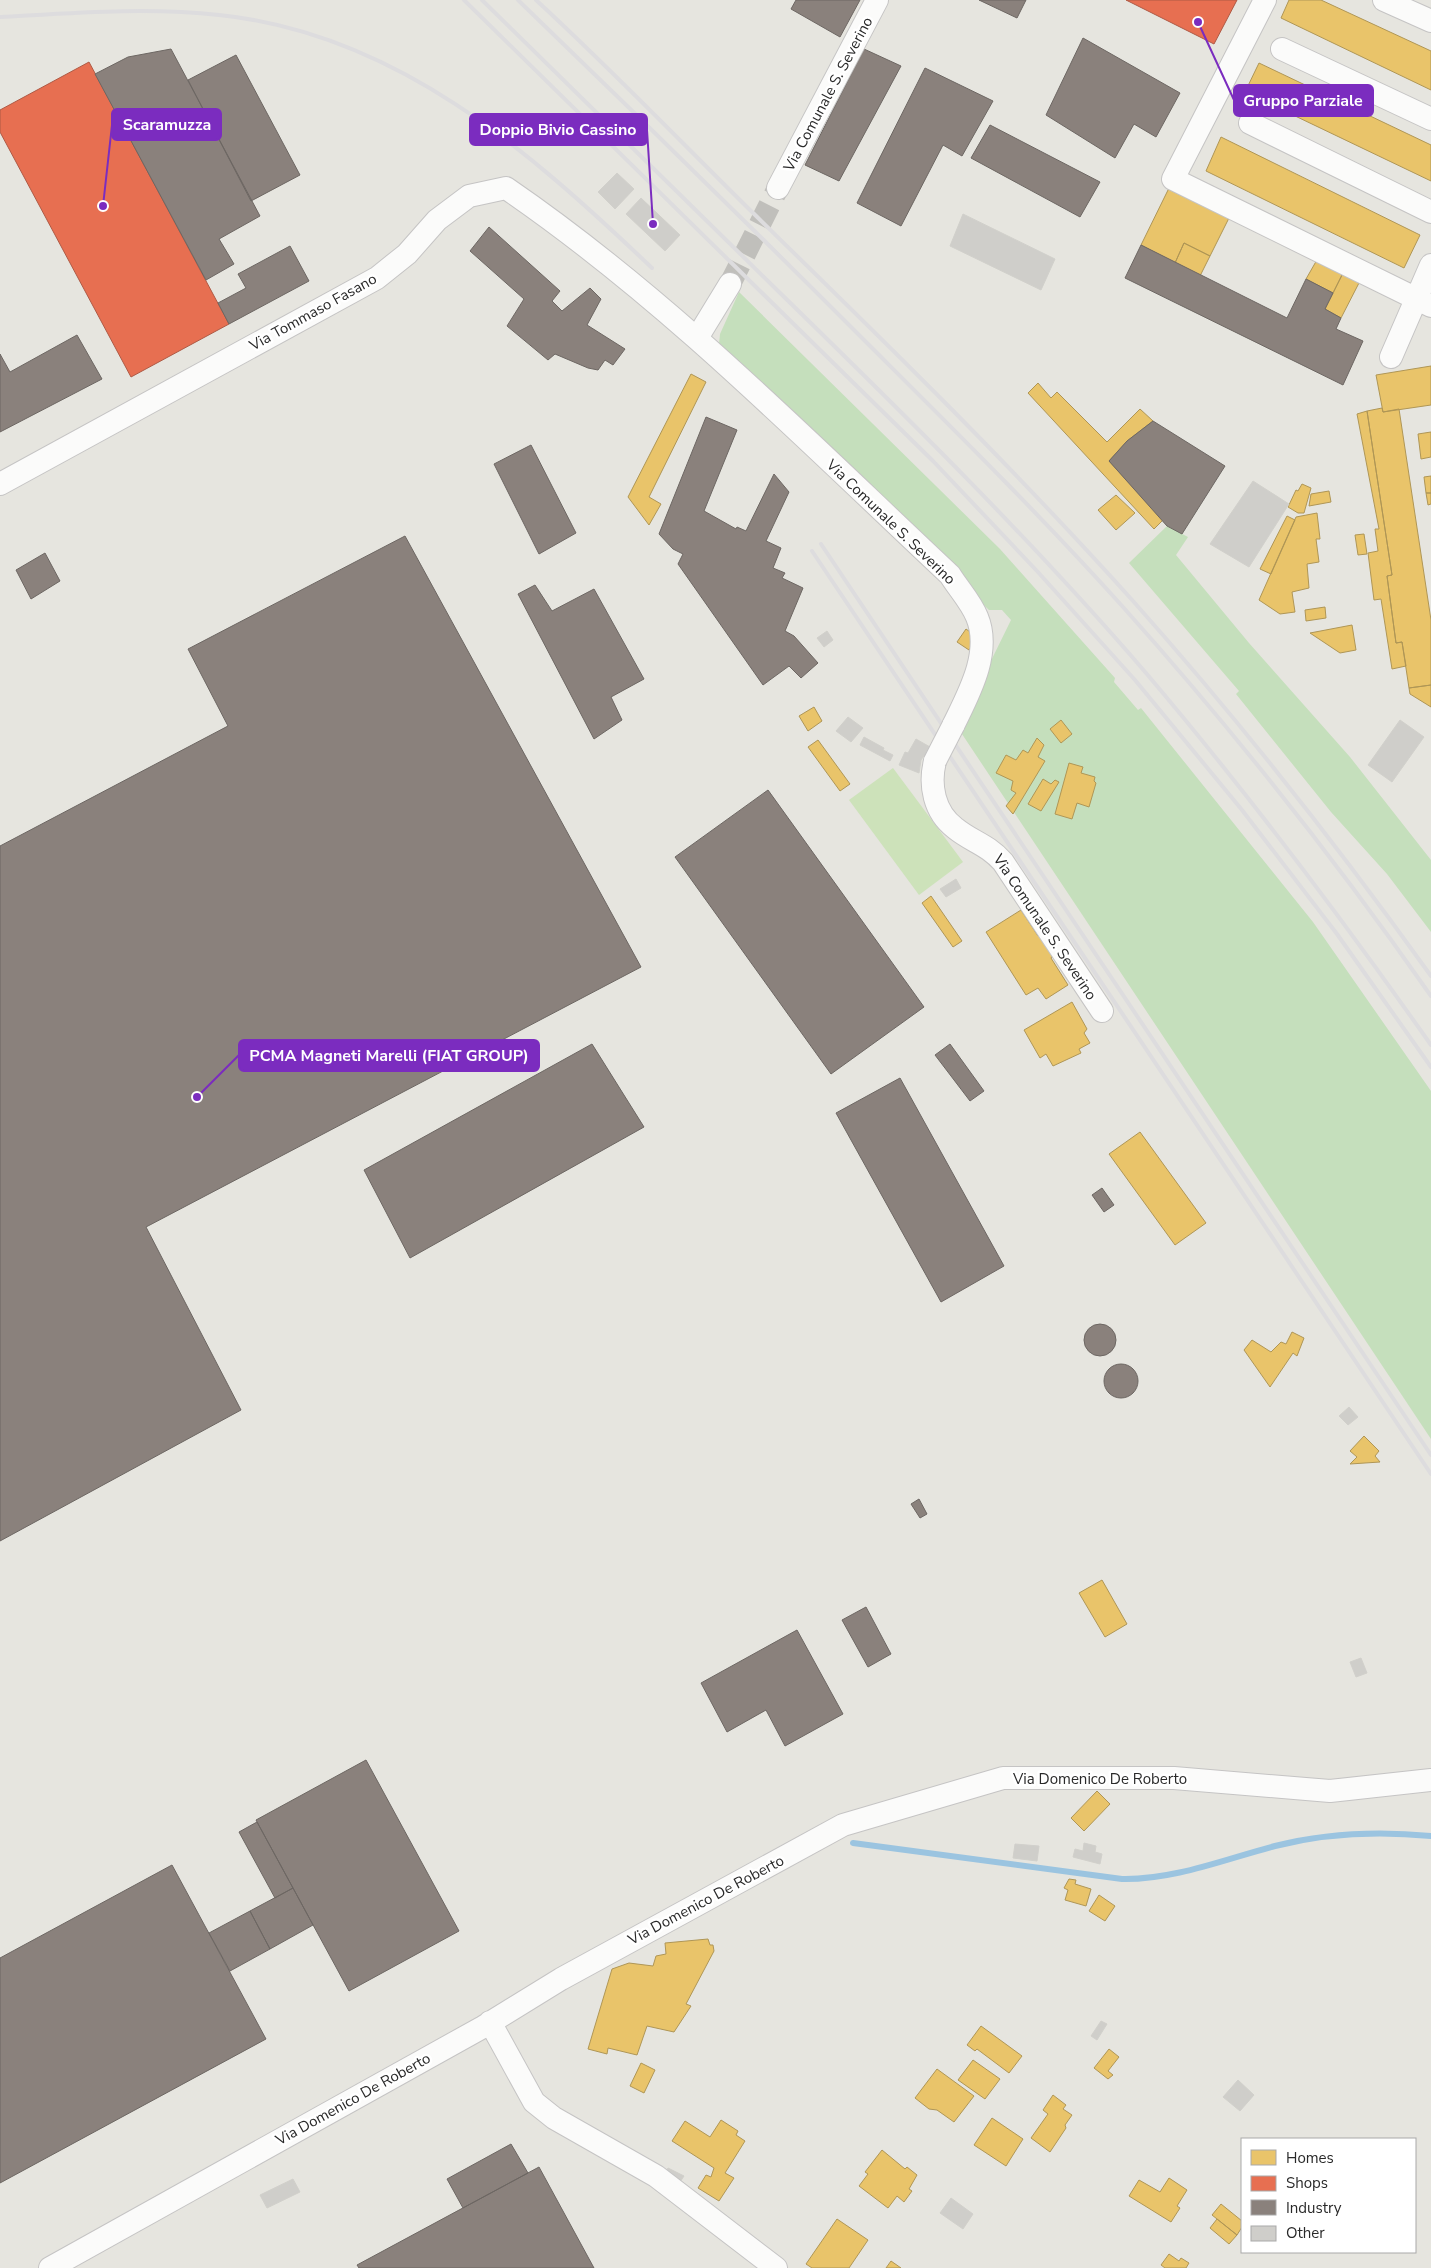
<svg xmlns="http://www.w3.org/2000/svg" width="1431" height="2268" font-family="'Nunito Sans',sans-serif">
<style>
.green{fill:#c5dfbc}
.pitch{fill:#cde2ba}
.homes{fill:#e9c46a;stroke:#af9656}
.shops{fill:#e76f51;stroke:#ae5a45}
.industry{fill:#8a817c;stroke:#6d6763}
.lines{fill:none;stroke-linecap:round;stroke-linejoin:round}
.stream{stroke:#9bc4e0;stroke-width:6}
.building{fill:#cfceca;stroke:#d1d0cb}
.street-tunnel{stroke:#c0bfbb;stroke-width:22;stroke-dasharray:22 11;stroke-linecap:butt}
.street-casing{stroke:#c5c4c4;stroke-width:24}
.street{stroke:#fbfbfa;stroke-width:22}
.rail{stroke:#dddcde;stroke-width:4}
.street-bridge-casing{stroke:#c5c4c4;stroke-width:24;stroke-linecap:butt}
.street-bridge{stroke:#fbfbfa;stroke-width:22}
.labels{text-anchor:middle;dominant-baseline:central;stroke-width:5;stroke-linejoin:round;paint-order:stroke}
.street-label{font-size:15px;fill:#292929;stroke:#fff}
.leader{fill:none;stroke:#7b2cbf;stroke-width:2}
.callout-dot{fill:#7b2cbf;stroke:#fff;stroke-width:2}
.callout{fill:#7b2cbf;stroke:#7b2cbf;stroke-width:2}
.callout-label{font-size:16px;text-anchor:middle;font-weight:bold;fill:#fff}
</style>
<rect width="100%" height="100%" fill="#e6e5df"/>
<path class="green" d="M739,292L1000,549L1115,678L1114,682L1138,710L1141,708L1313,922L1431,1091V1439L958,728L1011,620L1002,610H989L837,463L719,344L720,334Z
M1167,526L1188,537L1176,555L1249,643L1350,757L1431,860V932L1387,874L1331,812L1236,694L1239,691L1129,563Z"/>
<path class="pitch" d="M893,768L963,862L919,895L849,800Z"/>
<path class="homes" d="M1289,0H1321L1431,51V90L1281,18Z
M1259,63L1431,145V181L1245,92Z
M1221,137L1420,235L1404,268L1206,171Z
M1170,186L1230,216L1210,256L1184,243L1175,263L1141,245Z
M1184,243L1210,256L1200,276L1175,263Z
M1318,258L1344,271L1333,293L1306,279Z
M1344,271L1360,281L1341,318L1325,309Z
M1431,366V405L1383,412L1376,375Z
M691,374L706,382L649,497L661,504L649,525L628,497Z
M1038,383L1051,398L1057,392L1107,442L1140,409L1153,421L1127,441L1109,461L1163,520L1154,529L1028,393Z
M1382,408L1383,412L1399,409L1431,620V685L1409,688L1402,642L1396,643L1387,576L1392,575L1367,411Z
M1367,411L1392,575L1387,576L1396,643L1402,642L1406,666L1392,669L1381,599L1374,600L1368,553L1378,551L1375,529H1379L1357,414Z
M1431,432V457L1421,459L1418,434Z
M1431,476V493H1426L1424,477Z
M1302,484L1311,488L1304,513H1298L1288,507L1296,490L1298,491Z
M1329,491L1331,502L1309,506L1311,494Z
M1426,493H1431V504L1428,505Z
M1116,495L1135,513L1116,530L1098,510Z
M1317,513L1320,539H1316L1319,562L1307,564L1309,588L1292,592L1295,612L1280,614L1259,600L1296,517Z
M1287,516L1295,520L1271,574L1260,569Z
M1364,534L1367,554L1358,555L1355,535Z
M1325,607L1326,618L1306,621L1305,610Z
M1352,625L1356,650L1340,653L1310,633Z
M966,629L977,637L969,650L957,642Z
M1431,685V707L1410,694L1409,688Z
M814,707L822,721L808,731L799,716Z
M1061,720L1072,734L1061,743L1050,729Z
M1037,738L1044,745L1038,757L1045,761L1013,814L1006,806L1016,793L1011,790L1013,781L996,773L1006,755L1016,760L1023,750L1028,753Z
M818,740L850,784L840,791L808,747Z
M1069,763L1083,767L1081,773L1095,777L1094,781L1096,783L1089,807L1077,803L1072,819L1055,814Z
M1043,779L1051,784L1055,780L1059,782L1041,811L1028,804Z
M931,896L962,941L953,947L922,903Z
M1021,910L1038,936L1040,934L1053,955L1051,958L1068,985L1046,999L1038,988L1026,995L986,932Z
M1072,1002L1087,1029L1084,1033L1090,1043L1079,1049L1081,1053L1053,1066L1046,1054L1040,1058L1024,1030Z
M1140,1132L1206,1223L1175,1245L1109,1154Z
M1292,1332L1304,1338L1297,1356L1293,1353L1270,1387L1244,1350L1252,1340L1271,1352L1281,1342L1286,1344Z
M1364,1436L1379,1451L1375,1456L1380,1462L1350,1464L1357,1457L1350,1451Z
M1102,1580L1127,1624L1105,1637L1079,1593Z
M1097,1791L1110,1804L1084,1831L1071,1818Z
M1069,1879L1076,1880L1075,1884L1091,1889L1086,1906L1065,1900L1068,1890L1064,1888Z
M1099,1895L1115,1906L1105,1921L1089,1911Z
M708,1939L710,1945H713L714,1951L686,2004L691,2006L674,2032L647,2026L637,2055L608,2048L607,2054L588,2049L612,1969L629,1963L653,1966L656,1956L666,1954L665,1943Z
M981,2026L1022,2056L1009,2073L977,2049L975,2051L967,2045Z
M1109,2049L1119,2057L1108,2071L1113,2075L1108,2079L1094,2068Z
M973,2060L1000,2079L985,2099L958,2080Z
M641,2063L655,2070L644,2093L630,2086Z
M937,2069L974,2096L954,2122L937,2110L929,2109L915,2098Z
M1053,2095L1066,2105L1063,2109L1072,2115L1065,2125L1066,2128L1050,2152L1031,2138L1048,2114L1043,2110Z
M992,2118L1023,2139L1006,2166L974,2145Z
M721,2120L738,2131L736,2135L745,2141L725,2173L734,2178L719,2201L698,2188L706,2175L711,2177L714,2168L672,2141L685,2121L710,2137Z
M882,2150L905,2169L907,2167L917,2175L909,2189L912,2191L904,2202L897,2196L888,2208L859,2186L868,2174L865,2172Z
M1169,2178L1187,2190L1177,2206L1180,2208L1171,2222L1129,2196L1139,2180L1160,2192Z
M1221,2204L1242,2221V2227L1237,2235L1212,2215Z
M837,2219L868,2240L849,2268H812L806,2264Z
M1217,2219L1237,2235L1229,2244L1210,2228Z
M1169,2254L1179,2261L1181,2258L1189,2263L1186,2268H1165L1161,2265Z
M891,2261L901,2268H886Z"/>
<path class="shops" d="M1126,0H1237L1214,44Z
M89,62L229,324L131,377L0,132V110Z"/>
<path class="industry" d="M796,0H860L840,37L791,9Z
M979,0H1026L1017,18Z
M1083,38L1180,93L1156,137L1134,124L1115,158L1046,115Z
M171,49L260,216L219,239L234,264L206,280L95,74L128,57Z
M864,49L901,66L839,181L805,165Z
M236,55L300,175L251,201L188,80Z
M925,68L993,101L962,156L943,145L901,226L857,203Z
M990,125L1100,182L1080,217L971,158Z
M489,227L560,291L552,301L562,311L590,288L601,299L587,325L625,349L613,365L605,360L598,370L588,368L555,354L548,360L507,326L524,299L470,251Z
M1141,245L1287,318L1306,279L1333,293L1325,309L1341,318L1336,329L1363,341L1343,385L1125,278Z
M290,246L309,281L229,324L218,303L246,288L238,274Z
M77,335L102,379L0,432V354L10,372Z
M706,417L737,430L704,511L736,529L737,527L746,531L774,474L789,492L766,541L781,548L773,568L785,573L782,578L803,588L785,631L794,636L818,663L801,678L789,666L763,685L678,564L683,554L673,549L659,534Z
M1153,421L1225,466L1182,534L1167,526L1109,461L1127,441Z
M531,445L576,533L539,554L494,464Z
M405,536L641,967L146,1227L241,1410L0,1541V846L228,726L188,649Z
M45,553L60,581L31,599L16,570Z
M535,585L552,611L594,589L644,679L611,697L622,720L594,739L518,594Z
M768,790L924,1007L831,1074L675,857Z
M592,1044L644,1127L410,1258L364,1170Z
M950,1044L984,1091L970,1101L935,1055Z
M900,1078L1004,1266L941,1302L836,1113Z
M1102,1188L1114,1205L1104,1212L1092,1195Z
M1084 1340a16 16 0 1 1 32 0a16 16 0 1 1-32 0Z
M1104 1381a17 17 0 1 1 34 0a17 17 0 1 1-34 0Z
M919,1499L927,1514L920,1518L911,1504Z
M866,1607L891,1654L868,1667L842,1620Z
M797,1630L843,1714L785,1746L766,1710L727,1732L701,1683Z
M366,1760L459,1931L349,1991L256,1820Z
M257,1822L293,1888L275,1898L239,1832Z
M172,1865L266,2039L0,2183V1958Z
M293,1888L313,1925L270,1949L250,1911Z
M250,1911L270,1949L230,1971L209,1933Z
M511,2144L528,2173L463,2208L447,2179Z
M539,2167L594,2268H359L357,2265Z"/>
<g class="lines">
<path class="stream" d="M853,1843L1122,1879C1174,1880 1225,1859 1275,1846C1326,1833 1379,1831 1431,1836"/>
</g>
<path class="building" d="M617,173L634,189L615,209L598,192Z
M641,198L680,235L665,251L626,214Z
M963,214L1055,259L1041,290L950,246Z
M1253,481L1289,504L1249,567L1210,544Z
M827,631L833,640L824,647L817,638Z
M848,717L863,728L851,742L836,731Z
M1400,720L1424,737L1392,782L1368,765Z
M864,737L884,748L883,750L893,755L890,761L860,745Z
M916,739L930,747L921,760L919,773L899,765L905,752L908,753Z
M956,879L961,888L946,897L940,889Z
M1349,1407L1358,1417L1348,1425L1339,1416Z
M1361,1658L1367,1673L1356,1677L1350,1662Z
M1084,1843L1096,1846L1095,1852L1102,1854L1100,1864L1073,1857L1075,1849L1083,1851Z
M1015,1844L1039,1846L1037,1861L1013,1858Z
M1101,2021L1107,2024L1097,2040L1091,2036Z
M1238,2080L1254,2095L1240,2111L1223,2097Z
M668,2168L684,2176L680,2182L665,2174Z
M293,2179L300,2192L267,2208L260,2195Z
M951,2198L973,2214L963,2229L940,2213Z"/>
<g class="lines">
<path class="street-tunnel" d="M730,284L778,188"/>
<defs>
<path id="street" d="M1265,0L1173,179L1431,306
M1384,0L1431,21
M1282,49L1431,119
M1250,123L1431,212
M778,188L877,0
M697,338L730,284
M1391,357L1431,265
M0,484L377,278L407,254L437,220L469,196L506,188C668,299 807,441 950,575C958,588 971,602 977,617C992,653 968,695 953,726
M935,761C929,785 934,812 955,828C972,842 987,844 1003,862L1102,1011
M490,2022L534,2102L554,2118L656,2176L776,2268
M50,2268L483,2027L561,1979L843,1825L1003,1778H1174L1330,1791L1431,1780"/>
</defs>
<use href="#street" class="street-casing"/>
<use href="#street" class="street"/>
<path class="rail" d="M464,0L933,461L1037,571L1135,680L1242,810L1337,934L1431,1067
M482,0C580,96 678,193 776,289C903,413 1030,538 1146,673C1247,792 1341,917 1431,1045
M518,0C629,107 739,215 848,324C941,417 1035,509 1123,607C1233,730 1336,860 1431,996
M536,0C610,68 679,140 750,210C881,338 1011,465 1133,601C1239,720 1338,846 1431,976
M0,17C73,13 147,7 219,15C396,33 529,151 652,268
M821,544L1431,1455
M812,551L1431,1474"/>
<defs>
<path id="street-bridge" d="M935,761L953,726"/>
</defs>
<use href="#street-bridge" class="street-bridge-casing"/>
<use href="#street-bridge" class="street-bridge"/>
</g>
<g class="labels">
<g class="street-label">
<text transform="translate(828 94) rotate(-62)">Via Comunale S. Severino</text>
<text transform="translate(313 312) rotate(-29)">Via Tommaso Fasano</text>
<text transform="translate(891 522) rotate(44)">Via Comunale S. Severino</text>
<text transform="translate(1045 927) rotate(56)">Via Comunale S. Severino</text>
<text x="1100" y="1779">Via Domenico De Roberto</text>
<text transform="translate(706 1900) rotate(-28)">Via Domenico De Roberto</text>
<text transform="translate(353 2099) rotate(-29)">Via Domenico De Roberto</text>
</g>
</g>
<path class="leader" d="M1198 22L1234 100M103 206L112 125M653 224L647 130M197 1097L239 1055"/>
<g class="callout-dot">
<circle cx="1198" cy="22" r="5"/>
<circle cx="103" cy="206" r="5"/>
<circle cx="653" cy="224" r="5"/>
<circle cx="197" cy="1097" r="5"/>
</g>
<g class="callout">
<rect x="1234" y="85" width="139" height="31" rx="5"/>
<rect x="112" y="109" width="109" height="31" rx="5"/>
<rect x="470" y="114" width="177" height="31" rx="5"/>
<rect x="239" y="1040" width="300" height="31" rx="5"/>
</g>
<g class="callout-label">
<text x="1303" y="106">Gruppo Parziale</text>
<text x="167" y="130">Scaramuzza</text>
<text x="558" y="135">Doppio Bivio Cassino</text>
<text x="389" y="1061">PCMA Magneti Marelli (FIAT GROUP)</text>
</g>
<rect x="1241" y="2138" width="175" height="115" fill="#ffffff" stroke="#a9a9a9"/>
<rect x="1251" y="2150" width="25" height="15" fill="#e9c46a" stroke="#a9a9a9"/>
<text x="1286" y="2163" font-size="15" fill="#292929">Homes</text>
<rect x="1251" y="2176" width="25" height="15" fill="#e76f51" stroke="#a9a9a9"/>
<text x="1286" y="2188" font-size="15" fill="#292929">Shops</text>
<rect x="1251" y="2200" width="25" height="15" fill="#8a817c" stroke="#a9a9a9"/>
<text x="1286" y="2213" font-size="15" fill="#292929">Industry</text>
<rect x="1251" y="2226" width="25" height="15" fill="#cfceca" stroke="#a9a9a9"/>
<text x="1286" y="2238" font-size="15" fill="#292929">Other</text>
</svg>
